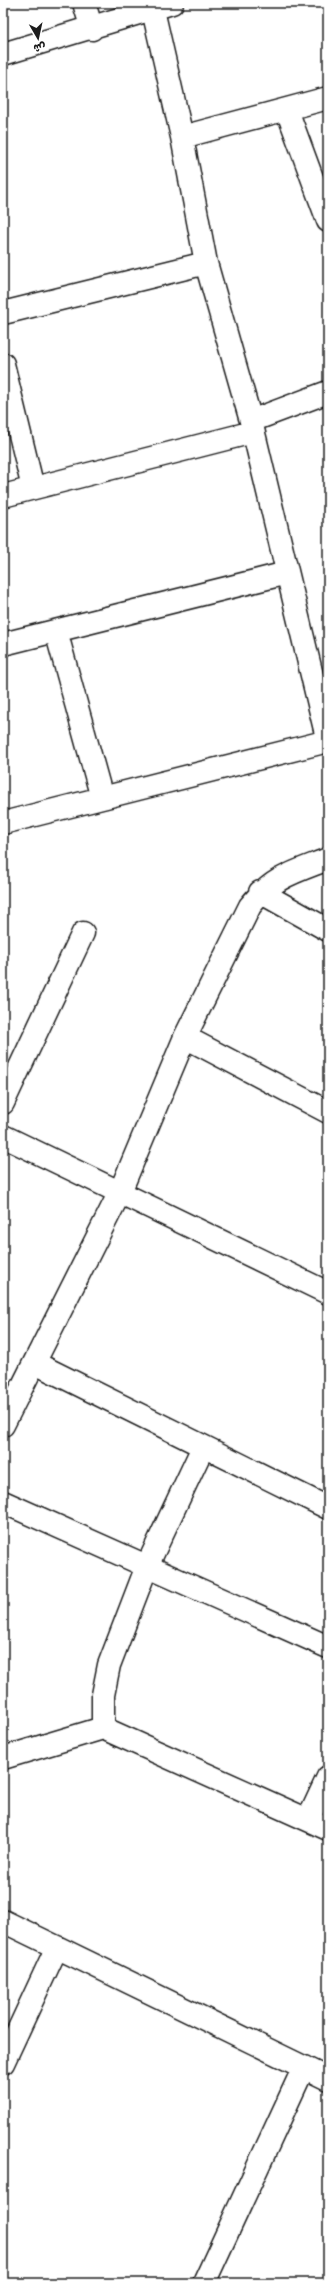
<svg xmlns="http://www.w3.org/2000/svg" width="331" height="2286" font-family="Mali,'Playpen Sans Arabic',sans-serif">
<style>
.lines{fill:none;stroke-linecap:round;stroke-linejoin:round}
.minor-casing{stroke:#1c1c1c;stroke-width:25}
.minor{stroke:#fff;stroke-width:22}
</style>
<rect width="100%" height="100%" fill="#fff"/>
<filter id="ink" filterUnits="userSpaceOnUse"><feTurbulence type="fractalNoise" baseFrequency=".025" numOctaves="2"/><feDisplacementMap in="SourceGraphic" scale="8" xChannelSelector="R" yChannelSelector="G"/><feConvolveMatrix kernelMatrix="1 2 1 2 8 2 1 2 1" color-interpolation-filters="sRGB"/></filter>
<g filter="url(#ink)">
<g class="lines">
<defs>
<path id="minor" d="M84,3L92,29
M153,10L182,137L206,263L251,421L328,742
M3,54L172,3
M287,110L328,221
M182,137L328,98
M3,313L206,263
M3,364L33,488
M251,421L328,392
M3,496L253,432
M56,631L102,798
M3,644L287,573
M3,823L328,741
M260,892L328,930
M185,1037L328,1112
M3,1103L83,933
M3,1136L328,1293
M35,1363L328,1508
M3,1425L120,1192L185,1037L250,906C273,877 295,872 328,859
M203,1447L147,1566L109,1665L103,1695V1728L328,1829
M3,1502L328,1647
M3,1758L103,1728
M308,1820L328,1777
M3,1921L328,2079
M3,2063L57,1947
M204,2283L304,2067"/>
</defs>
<use href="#minor" class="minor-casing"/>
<use href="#minor" class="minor"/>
</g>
</g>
<rect width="331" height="2286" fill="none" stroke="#fff" stroke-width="16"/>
<rect x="8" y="8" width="315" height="2270" fill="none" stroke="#1c1c1c" stroke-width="1.5" filter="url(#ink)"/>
<g transform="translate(38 38) rotate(171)" stroke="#ffffff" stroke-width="3" paint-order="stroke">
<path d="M0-3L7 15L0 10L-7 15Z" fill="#1c1c1c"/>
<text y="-6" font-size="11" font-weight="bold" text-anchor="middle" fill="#1c1c1c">ش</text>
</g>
</svg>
